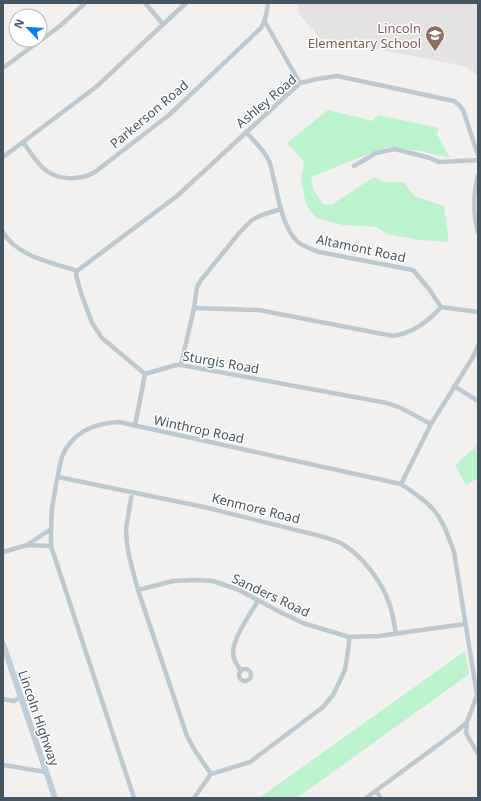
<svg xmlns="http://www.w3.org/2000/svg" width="481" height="801" font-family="'Noto Sans',sans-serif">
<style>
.education{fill:#e4e1e2}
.green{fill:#bcf3cd}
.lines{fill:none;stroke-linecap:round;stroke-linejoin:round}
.minor{stroke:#bdc9d0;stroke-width:4.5}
.secondary{stroke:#bfcdd8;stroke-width:6}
.labels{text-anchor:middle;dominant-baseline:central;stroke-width:3;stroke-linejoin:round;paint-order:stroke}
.education-label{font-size:13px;fill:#785e54;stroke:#fff;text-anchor:end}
.street-label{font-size:13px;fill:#46555f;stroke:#fff}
</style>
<rect width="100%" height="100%" fill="#f3f0f0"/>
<path class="education" d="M297,3H478V76L464,66L320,38L299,14Z"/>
<path class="green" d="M328,110L373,121L378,115L439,128L437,134L450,158L421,151L388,147L373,152L311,177L313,189L323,204L331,205L374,177L384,182H404L414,196L444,206L449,242L420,240L387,234L377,227L343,225L316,218L306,205L301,178L304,162L287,143Z
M478,445V478L466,485L455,465Z
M465,651L469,674L297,798H259Z"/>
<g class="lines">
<path class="minor" d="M145,3L163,24
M265,22L300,83
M3,68L60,26L85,3
M246,132C254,141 264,150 269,161C271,165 272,171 273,176C278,195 282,227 297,241C303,247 312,249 319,252L413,270L429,289L441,307
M23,142C29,151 35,160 42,167C56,181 79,181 95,172L169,115L261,28C266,20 267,12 268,3
M3,157L96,87L186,3
M354,166L376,153L395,149L430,158L439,162L478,160
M478,175C473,197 473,211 478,233
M3,232C16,256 53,263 77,271
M77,271L177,196L300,83L317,79L337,76L454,101L459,105L463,110L478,155
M77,271L76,275L81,293L92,323L102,338L145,374
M441,307L478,312
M194,308L259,310L393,336C412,333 428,322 441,307
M181,365L194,308L197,287L201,280L240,232L252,220L262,215L281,209
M145,374L176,365H181L387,403L401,408L431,424
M454,386L478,401
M135,426L145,374
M58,477L204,507L324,537C330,539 338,541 344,545C363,557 382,582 389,603C393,613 394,624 396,634
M401,484L431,424L473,357L478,346
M132,492L126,529L127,543L129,556L138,590L187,736L194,749L211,774
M27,545L51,546
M3,552L27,545L51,529
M138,590L173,581L194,580L213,581L239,590L280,612L303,623L349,637L379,636L465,624
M239 675a6 6 0 1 1 12 0a6 6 0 1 1-12 0Z
M241,671C237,665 233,660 233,653C233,638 250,614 258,601
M3,699L14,701L21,697
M3,765L46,772
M211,774L250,762L323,707L333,695L345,670L349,644V637
M376,791L381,798
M134,798L51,546C51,533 51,521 52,509C53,501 55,493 56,484C58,476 60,462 63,454C74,432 95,423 119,422L401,484C410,490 421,497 429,505C442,517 448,535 454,552L477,695L467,722L466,733L478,754
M194,798L211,774
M366,798L457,731L467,722"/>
<path class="secondary" d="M3,644L55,798"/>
</g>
<defs>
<symbol id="school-pin" viewBox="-11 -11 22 30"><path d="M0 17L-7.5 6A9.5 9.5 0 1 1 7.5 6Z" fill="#8d6e63" stroke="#fff"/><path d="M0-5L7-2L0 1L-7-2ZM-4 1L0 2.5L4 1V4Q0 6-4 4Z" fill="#fff"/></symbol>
</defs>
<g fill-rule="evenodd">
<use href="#school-pin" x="424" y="24" width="22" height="30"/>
</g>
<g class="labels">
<g class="education-label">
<text x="421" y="28">Lincoln<tspan x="421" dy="15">Elementary School</tspan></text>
</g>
<g class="street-label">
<text transform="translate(266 101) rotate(-40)">Ashley Road</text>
<text transform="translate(149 114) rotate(-40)">Parkerson Road</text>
<text transform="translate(361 248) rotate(12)">Altamont Road</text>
<text transform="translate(221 362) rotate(10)">Sturgis Road</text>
<text transform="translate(199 429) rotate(12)">Winthrop Road</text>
<text transform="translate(256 508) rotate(14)">Kenmore Road</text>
<text transform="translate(271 595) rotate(25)">Sanders Road</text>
<text transform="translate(39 718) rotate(71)">Lincoln Highway</text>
</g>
</g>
<rect width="481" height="801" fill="none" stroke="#46555f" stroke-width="8"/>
<g transform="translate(28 28) rotate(295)"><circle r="19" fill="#ffffff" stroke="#b5bbbf"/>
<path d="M0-3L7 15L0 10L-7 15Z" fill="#0b7ef1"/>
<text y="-6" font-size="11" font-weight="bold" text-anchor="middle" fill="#46555f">N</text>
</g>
</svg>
